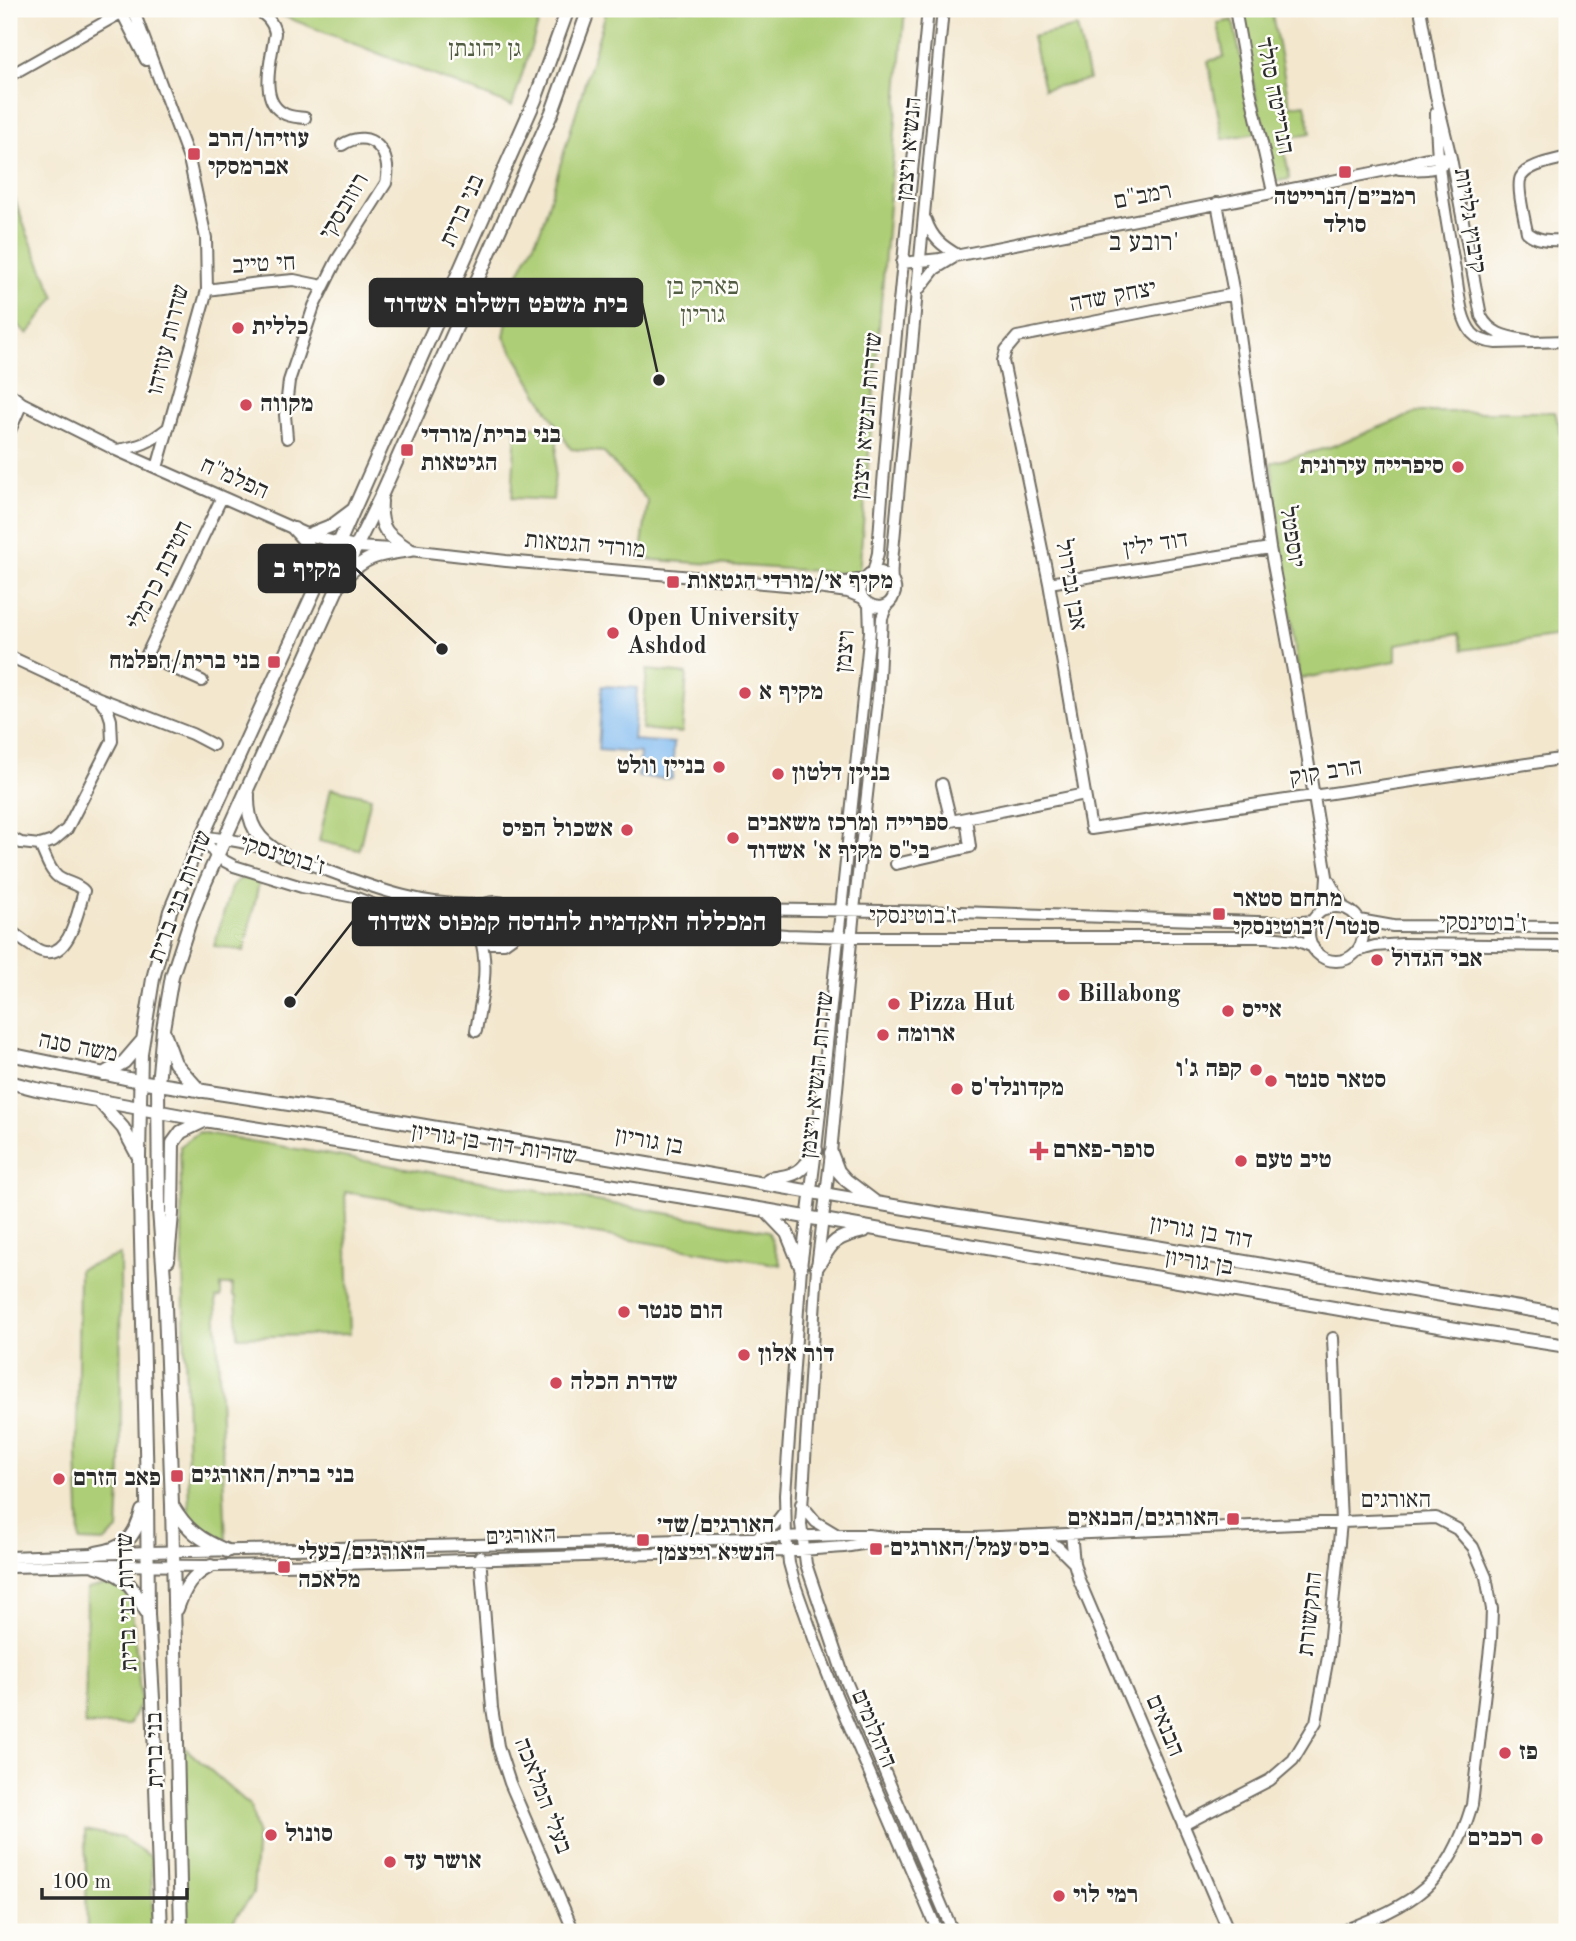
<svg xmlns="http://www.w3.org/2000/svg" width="1576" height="1941" font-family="'Old Standard TT','Frank Ruhl Libre',serif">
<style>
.green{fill:#adce76;stroke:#6c7c50;stroke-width:2}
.water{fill:#7fbaf1;stroke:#55728e;stroke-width:2}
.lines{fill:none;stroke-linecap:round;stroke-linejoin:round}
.minor-casing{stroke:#716d64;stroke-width:14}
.major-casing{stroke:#716d64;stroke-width:16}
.minor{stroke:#fff;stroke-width:10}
.major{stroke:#fff;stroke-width:12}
.poi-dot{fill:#d1495b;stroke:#fdfcf7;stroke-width:2.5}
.labels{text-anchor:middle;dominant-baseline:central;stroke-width:5;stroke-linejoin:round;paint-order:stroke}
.park-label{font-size:24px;fill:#525c42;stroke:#fdfcf7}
.street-label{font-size:24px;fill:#2b2b2b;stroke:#fdfcf7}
.poi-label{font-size:24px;font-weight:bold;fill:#2b2b2b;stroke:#fdfcf7;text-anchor:start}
.neighbourhood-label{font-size:26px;fill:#2b2b2b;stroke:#fdfcf7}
.leader{fill:none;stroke:#2b2b2b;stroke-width:2.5}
.callout-dot{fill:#2b2b2b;stroke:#fdfcf7;stroke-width:2.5}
.callout{fill:#2b2b2b;stroke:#2b2b2b;stroke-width:2.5}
.callout-label{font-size:26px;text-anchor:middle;font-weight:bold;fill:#fff}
</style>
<rect width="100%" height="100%" fill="#fdfcf7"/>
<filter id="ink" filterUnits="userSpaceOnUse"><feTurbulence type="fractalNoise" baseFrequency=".0143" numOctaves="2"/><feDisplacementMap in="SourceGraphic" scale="14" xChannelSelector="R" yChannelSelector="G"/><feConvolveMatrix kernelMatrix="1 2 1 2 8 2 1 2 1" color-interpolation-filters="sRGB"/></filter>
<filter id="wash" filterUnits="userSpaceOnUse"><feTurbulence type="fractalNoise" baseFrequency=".00686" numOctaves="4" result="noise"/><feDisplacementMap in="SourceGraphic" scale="28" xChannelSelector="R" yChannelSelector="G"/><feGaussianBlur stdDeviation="1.57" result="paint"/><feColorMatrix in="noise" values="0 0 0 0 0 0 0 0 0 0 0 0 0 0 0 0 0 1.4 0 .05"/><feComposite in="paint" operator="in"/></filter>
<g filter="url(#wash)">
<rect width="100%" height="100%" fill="#f3e7ce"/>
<path class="green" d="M291,9H543L512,106L283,16Z
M607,9H905L859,574L640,559L648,501L603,452L571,449L558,429L553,500L512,498L516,426L558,428L504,337L514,283L541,229Z
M1239,9H1271L1290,106L1305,104L1311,133L1282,139L1290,179L1272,182Z
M1233,20L1256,133L1223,139L1208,61L1224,57L1218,23Z
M1077,27L1089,80L1044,89L1032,37Z
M9,183L27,233L55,297L28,334L9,317Z
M1418,412H1555L1567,456V635L1463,650L1459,634L1396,644V661L1299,679L1271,463L1330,447Z
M647,670L687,674L682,733L642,729Z
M331,788L371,797L359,850L319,841Z
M246,877L259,883L244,951L214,946L231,888L238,880Z
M199,1132L768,1231L781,1265L345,1192L350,1334L238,1337L236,1297L233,1296L232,1285H221V1297L216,1298L226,1542C210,1541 193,1530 189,1514L180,1146Z
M120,1255L121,1464L118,1530L104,1542L80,1541L77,1455L79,1269Z
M118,1582L131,1601L141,1702L129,1725H85L87,1589Z
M185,1748L251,1806L257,1833L253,1894L225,1932H181L177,1759Z
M85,1830L122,1838L151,1857L153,1932H87Z"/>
<path class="water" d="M602,686L637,688L633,740L674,743L672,779L638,777L640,753L598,750Z"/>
</g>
<g filter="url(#ink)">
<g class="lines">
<defs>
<path id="minor" d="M120,9L146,60
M133,9L189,159L206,238L207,290L157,468
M256,9C266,16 273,21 275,33C272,56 258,100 283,113C289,117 298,117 305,118
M1235,9L1249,86L1273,192
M1420,9L1436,96L1451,158L1481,316C1492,338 1514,337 1535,342
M9,76L128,9
M1436,113C1436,166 1446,218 1455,270C1459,289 1459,317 1472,333C1478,340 1486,342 1496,343L1567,341
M1567,157C1554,161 1529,164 1521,177C1516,186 1525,221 1527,232C1538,242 1553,240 1567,240
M1399,169C1413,169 1432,172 1444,163
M1217,203L1234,294L1270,548L1296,687L1327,876L1325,910
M926,220C932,238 942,246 958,255
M902,263L940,259L1392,169C1412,162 1430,154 1451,158
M207,290L259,283L294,280L323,286
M916,293L935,269L953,258
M1234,294L1017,337L1006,350L1003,361L1049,583L1091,829L1567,758
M9,393L22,403L116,450L222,497L308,535L339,543L356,547L410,550L506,561L810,587L848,592L863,598
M9,433L22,403
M287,438L285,415L289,381L314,306L337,260L386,183C393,154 372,126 342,145
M117,450C141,446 149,443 168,428
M873,573L878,553C890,371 911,190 928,9
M892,579L881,572L869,574C842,597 885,622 894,595C897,588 894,585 892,579C891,574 892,567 892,562L943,9
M1049,583L1270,548
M829,585L864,579
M869,605L870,631L816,1150L801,1267L785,1495L786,1537L789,1563L795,1585L817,1647L836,1695L938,1932
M887,605L882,618L878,697L854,910L831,1153L817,1267L801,1524L806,1564L843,1674L953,1932
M9,656L99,698L108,711L111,720L112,741L67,829L53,841L40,845L21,843L9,837
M202,681L146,656L222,497
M99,698L192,734L213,745
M942,784L951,821L1085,794
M202,836L217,857L234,866L302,887L354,897L385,909L461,923L485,941L491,943H504L525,928L548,923L696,928L787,935L852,937H1267L1296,940L1313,947
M202,836C216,839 231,839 245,843C325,863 401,911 485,904
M896,864L970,847L966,818
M1328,879L1344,908
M1309 934a27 27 0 1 1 54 0a27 27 0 1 1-54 0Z
M512,908L528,912L544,914L608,910L732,909L959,912L1290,923L1313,921
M1359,920L1393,926L1567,927
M9,930C19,937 30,947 41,951C70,961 78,910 84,891C77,883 66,883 58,877C49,870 45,855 40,845
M478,934C458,890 537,892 514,935
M1357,951L1375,946L1402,944L1567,946
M476,1031C481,999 490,968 480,937
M801,1504L816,1522L836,1534
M1071,1533L1074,1563L1079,1580L1229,1932
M1040,1535L1059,1548L1074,1563
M757,1537L774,1525L785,1511
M480,1556L492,1708L498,1746L510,1783L574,1932
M9,1557L147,1552L615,1542L845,1535H868L895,1538H975L1436,1518L1457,1529L1473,1547L1486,1577L1492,1609L1491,1639L1472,1805C1447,1887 1415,1903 1340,1932
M9,1567L94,1565L211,1566L343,1564L616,1555L787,1551L844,1547L886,1540
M1183,1825L1270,1780L1293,1760L1316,1722L1328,1657L1341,1522L1333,1338"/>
<path id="major" d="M381,501C379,530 387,535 410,550
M294,529C310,547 319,554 317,580
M308,535L333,525L353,510
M346,576C369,554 379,555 410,550
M248,794C247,824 257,840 283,855
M164,1033L175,1063L200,1091
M9,1054L139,1081L373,1117L946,1215L1150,1246L1567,1316
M103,1074L124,1062L143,1040
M9,1082L36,1089L204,1120L765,1210L1462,1330L1567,1346
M99,1101L123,1128L137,1154
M831,1153L838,1171L846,1180L875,1202
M769,1179C796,1176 803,1172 816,1150
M765,1210L787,1233L801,1267
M168,1260L172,1214L173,1143L181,1132L204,1121
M817,1267C833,1241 833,1238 864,1231
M172,1505C187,1530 200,1540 227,1551
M96,1553C124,1549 135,1538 142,1511
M94,1565C125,1574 131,1584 146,1611
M177,1609C184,1589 191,1575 211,1566
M161,1932L153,1699L148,1614L147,1490L139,1157L141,1053L153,979L170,911L192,859L316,587L339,543L535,100L568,9
M181,1932L172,1505L164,1278L159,1210L158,1084L163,1029L172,976L190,921L205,883L356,547L381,496L552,112L589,9"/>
</defs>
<use href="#minor" class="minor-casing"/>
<use href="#major" class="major-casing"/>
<use href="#minor" class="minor"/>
<use href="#major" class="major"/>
</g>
</g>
<g class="poi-dot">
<rect x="187" y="147" width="14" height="14" rx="3.5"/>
<rect x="1338" y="165" width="14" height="14" rx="3.5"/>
<circle cx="238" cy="328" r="7"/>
<circle cx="246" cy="405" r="7"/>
<rect x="400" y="443" width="14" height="14" rx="3.5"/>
<circle cx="1458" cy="467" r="7"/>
<rect x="666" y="575" width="14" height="14" rx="3.5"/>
<circle cx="613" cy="633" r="7"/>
<rect x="267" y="655" width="14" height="14" rx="3.5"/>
<circle cx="745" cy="693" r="7"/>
<circle cx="719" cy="767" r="7"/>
<circle cx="778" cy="774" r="7"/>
<circle cx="627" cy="830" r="7"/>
<circle cx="733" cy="838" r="7"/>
<rect x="1212" y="907" width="14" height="14" rx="3.5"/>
<circle cx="1377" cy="960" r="7"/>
<circle cx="1064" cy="995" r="7"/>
<circle cx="894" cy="1004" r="7"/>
<circle cx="1228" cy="1011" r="7"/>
<circle cx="883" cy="1035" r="7"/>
<circle cx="1256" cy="1070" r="7"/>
<circle cx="1271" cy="1081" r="7"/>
<circle cx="957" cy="1089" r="7"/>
<path d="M1035.5 1140.5h7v7h7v7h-7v7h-7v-7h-7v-7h7z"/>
<circle cx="1241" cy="1161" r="7"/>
<circle cx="624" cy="1312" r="7"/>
<circle cx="744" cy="1355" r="7"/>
<circle cx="556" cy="1383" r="7"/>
<rect x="170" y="1469" width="14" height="14" rx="3.5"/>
<circle cx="59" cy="1479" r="7"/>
<rect x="1226" y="1512" width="14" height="14" rx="3.5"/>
<rect x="636" y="1533" width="14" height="14" rx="3.5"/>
<rect x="869" y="1542" width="14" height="14" rx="3.5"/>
<rect x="277" y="1560" width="14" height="14" rx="3.5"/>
<circle cx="1505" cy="1753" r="7"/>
<circle cx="271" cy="1835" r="7"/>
<circle cx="1537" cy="1839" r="7"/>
<circle cx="390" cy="1862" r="7"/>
<circle cx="1059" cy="1896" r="7"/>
</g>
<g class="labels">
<g class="park-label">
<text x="485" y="50">גן יהונתן</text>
<text x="703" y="288">פארק בן<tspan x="703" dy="28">גוריון</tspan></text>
</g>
<g class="street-label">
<text transform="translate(1274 96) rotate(79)">הנרייטה סולד</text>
<text transform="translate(910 149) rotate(-85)">הנשיא ויצמן</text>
<text transform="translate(1143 197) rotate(-11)">רמב"ם</text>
<text transform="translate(345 207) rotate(-59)">רוזובסקי</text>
<text transform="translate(463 211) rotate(-66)">בני ברית</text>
<text transform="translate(1469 221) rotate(81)">קיבוץ גלויות</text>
<text transform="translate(264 265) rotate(-3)">חי טייב</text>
<text transform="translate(1113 297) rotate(-11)">יצחק שדה</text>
<text transform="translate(169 340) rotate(-76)">שדרות עוזיהו</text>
<text transform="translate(868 416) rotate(-85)">שדרות הנשיא ויצמן</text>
<text transform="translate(234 479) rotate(24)">הפלמ"ח</text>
<text transform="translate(1291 537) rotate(81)">יוספטל</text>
<text transform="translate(1156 545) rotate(-9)">דוד ילין</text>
<text transform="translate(585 546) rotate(5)">מורדי הגטאות</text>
<text transform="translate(161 576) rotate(-64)">חטיבת כרמלי</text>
<text transform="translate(1070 585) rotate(80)">אבן גבירול</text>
<text transform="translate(846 651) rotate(-85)">ויצמן</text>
<text transform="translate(1326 773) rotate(-9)">הרב קוק</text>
<text transform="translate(282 856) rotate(17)">ז'בוטינסקי</text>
<text transform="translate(181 897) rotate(-69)">שדרות בני ברית</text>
<text x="913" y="917">ז'בוטינסקי</text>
<text transform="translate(1483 924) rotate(1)">ז'בוטינסקי</text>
<text transform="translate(78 1048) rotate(11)">משה סנה</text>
<text transform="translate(818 1075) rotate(-84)">שדרות הנשיא ויצמן</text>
<text transform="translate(649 1142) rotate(10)">בן גוריון</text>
<text transform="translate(494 1145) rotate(9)">שדרות דוד בן גוריון</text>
<text transform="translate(1201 1233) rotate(10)">דוד בן גוריון</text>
<text transform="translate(1199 1263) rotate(9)">בן גוריון</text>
<text x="1396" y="1501">האורגים</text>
<text transform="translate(521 1537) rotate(-2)">האורגים</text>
<text transform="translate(128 1602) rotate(-92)">שדרות בני ברית</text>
<text transform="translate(1311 1614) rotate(-84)">התקשורת</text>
<text transform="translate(1164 1726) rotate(67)">הבנאים</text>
<text transform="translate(873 1729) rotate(67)">היהלומים</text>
<text transform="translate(156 1750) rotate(-91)">בני ברית</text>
<text transform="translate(542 1796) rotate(69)">בעלי המלאכה</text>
</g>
<g class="poi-label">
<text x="208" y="140">עוזיהו/הרב<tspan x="208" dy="28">אברמסקי</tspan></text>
<text x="1345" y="198" text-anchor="middle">רמב״ם/הנרייטה<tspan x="1345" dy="28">סולד</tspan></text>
<text x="252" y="328">כללית</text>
<text x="260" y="405">מקווה</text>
<text x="421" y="436">בני ברית/מורדי<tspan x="421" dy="28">הגיטאות</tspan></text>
<text x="1444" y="467" text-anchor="end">סיפרייה עירונית</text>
<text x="687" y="582">מקיף א׳/מורדי הגטאות</text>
<text x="627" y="619">Open University<tspan x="627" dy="28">Ashdod</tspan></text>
<text x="260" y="662" text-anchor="end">בני ברית/הפלמח</text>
<text x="759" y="693">מקיף א</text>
<text x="705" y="767" text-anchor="end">בניין וולט</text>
<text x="792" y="774">בניין דלטון</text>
<text x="747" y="824">ספרייה ומרכז משאבים<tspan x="747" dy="28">בי"ס מקיף א' אשדוד</tspan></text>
<text x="613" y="830" text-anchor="end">אשכול הפיס</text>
<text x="1233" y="900">מתחם סטאר<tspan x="1233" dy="28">סנטר/ז׳בוטינסקי</tspan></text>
<text x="1391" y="960">אבי הגדול</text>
<text x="1078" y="995">Billabong</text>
<text x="908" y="1004">Pizza Hut</text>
<text x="1242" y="1011">אייס</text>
<text x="897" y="1035">ארומה</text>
<text x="1242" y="1070" text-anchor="end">קפה ג'ו</text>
<text x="1285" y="1081">סטאר סנטר</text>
<text x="971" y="1089">מקדונלד'ס</text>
<text x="1053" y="1151">סופר-פארם</text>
<text x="1255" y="1161">טיב טעם</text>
<text x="638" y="1312">הום סנטר</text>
<text x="758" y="1355">דור אלון</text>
<text x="570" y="1383">שדרת הכלה</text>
<text x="191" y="1476">בני ברית/האורגים</text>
<text x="73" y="1479">פאב הזרם</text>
<text x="1219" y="1519" text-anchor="end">האורגים/הבנאים</text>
<text x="657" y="1526">האורגים/שד׳<tspan x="657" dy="28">הנשיא וייצמן</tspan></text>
<text x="890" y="1549">ביס עמל/האורגים</text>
<text x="298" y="1553">האורגים/בעלי<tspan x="298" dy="28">מלאכה</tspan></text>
<text x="1519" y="1753">פז</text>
<text x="285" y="1835">סונול</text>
<text x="1523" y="1839" text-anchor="end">רכבים</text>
<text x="404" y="1862">אושר עד</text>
<text x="1073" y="1896">רמי לוי</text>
</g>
<g class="neighbourhood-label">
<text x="1144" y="243">רובע ב'</text>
</g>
</g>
<path class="leader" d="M659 380L642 303M442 649L355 568M290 1002L353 921"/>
<g class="callout-dot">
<circle cx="659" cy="380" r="7"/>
<circle cx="442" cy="649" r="7"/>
<circle cx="290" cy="1002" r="7"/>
</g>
<g class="callout">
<rect x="370" y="279" width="272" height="47" rx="7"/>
<rect x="259" y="545" width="96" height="47" rx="7"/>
<rect x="353" y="898" width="427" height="47" rx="7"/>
</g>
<g class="callout-label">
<text x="506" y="312">בית משפט השלום אשדוד</text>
<text x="307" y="577">מקיף ב</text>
<text x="567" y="930">המכללה האקדמית להנדסה קמפוס אשדוד</text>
</g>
<rect width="1576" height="1941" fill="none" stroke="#fdfcf7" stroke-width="35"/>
<path d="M42 1888v10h145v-10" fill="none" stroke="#2b2b2b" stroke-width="3.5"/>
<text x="52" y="1888" font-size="21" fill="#2b2b2b" stroke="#fdfcf7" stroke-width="5" paint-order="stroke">100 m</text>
</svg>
